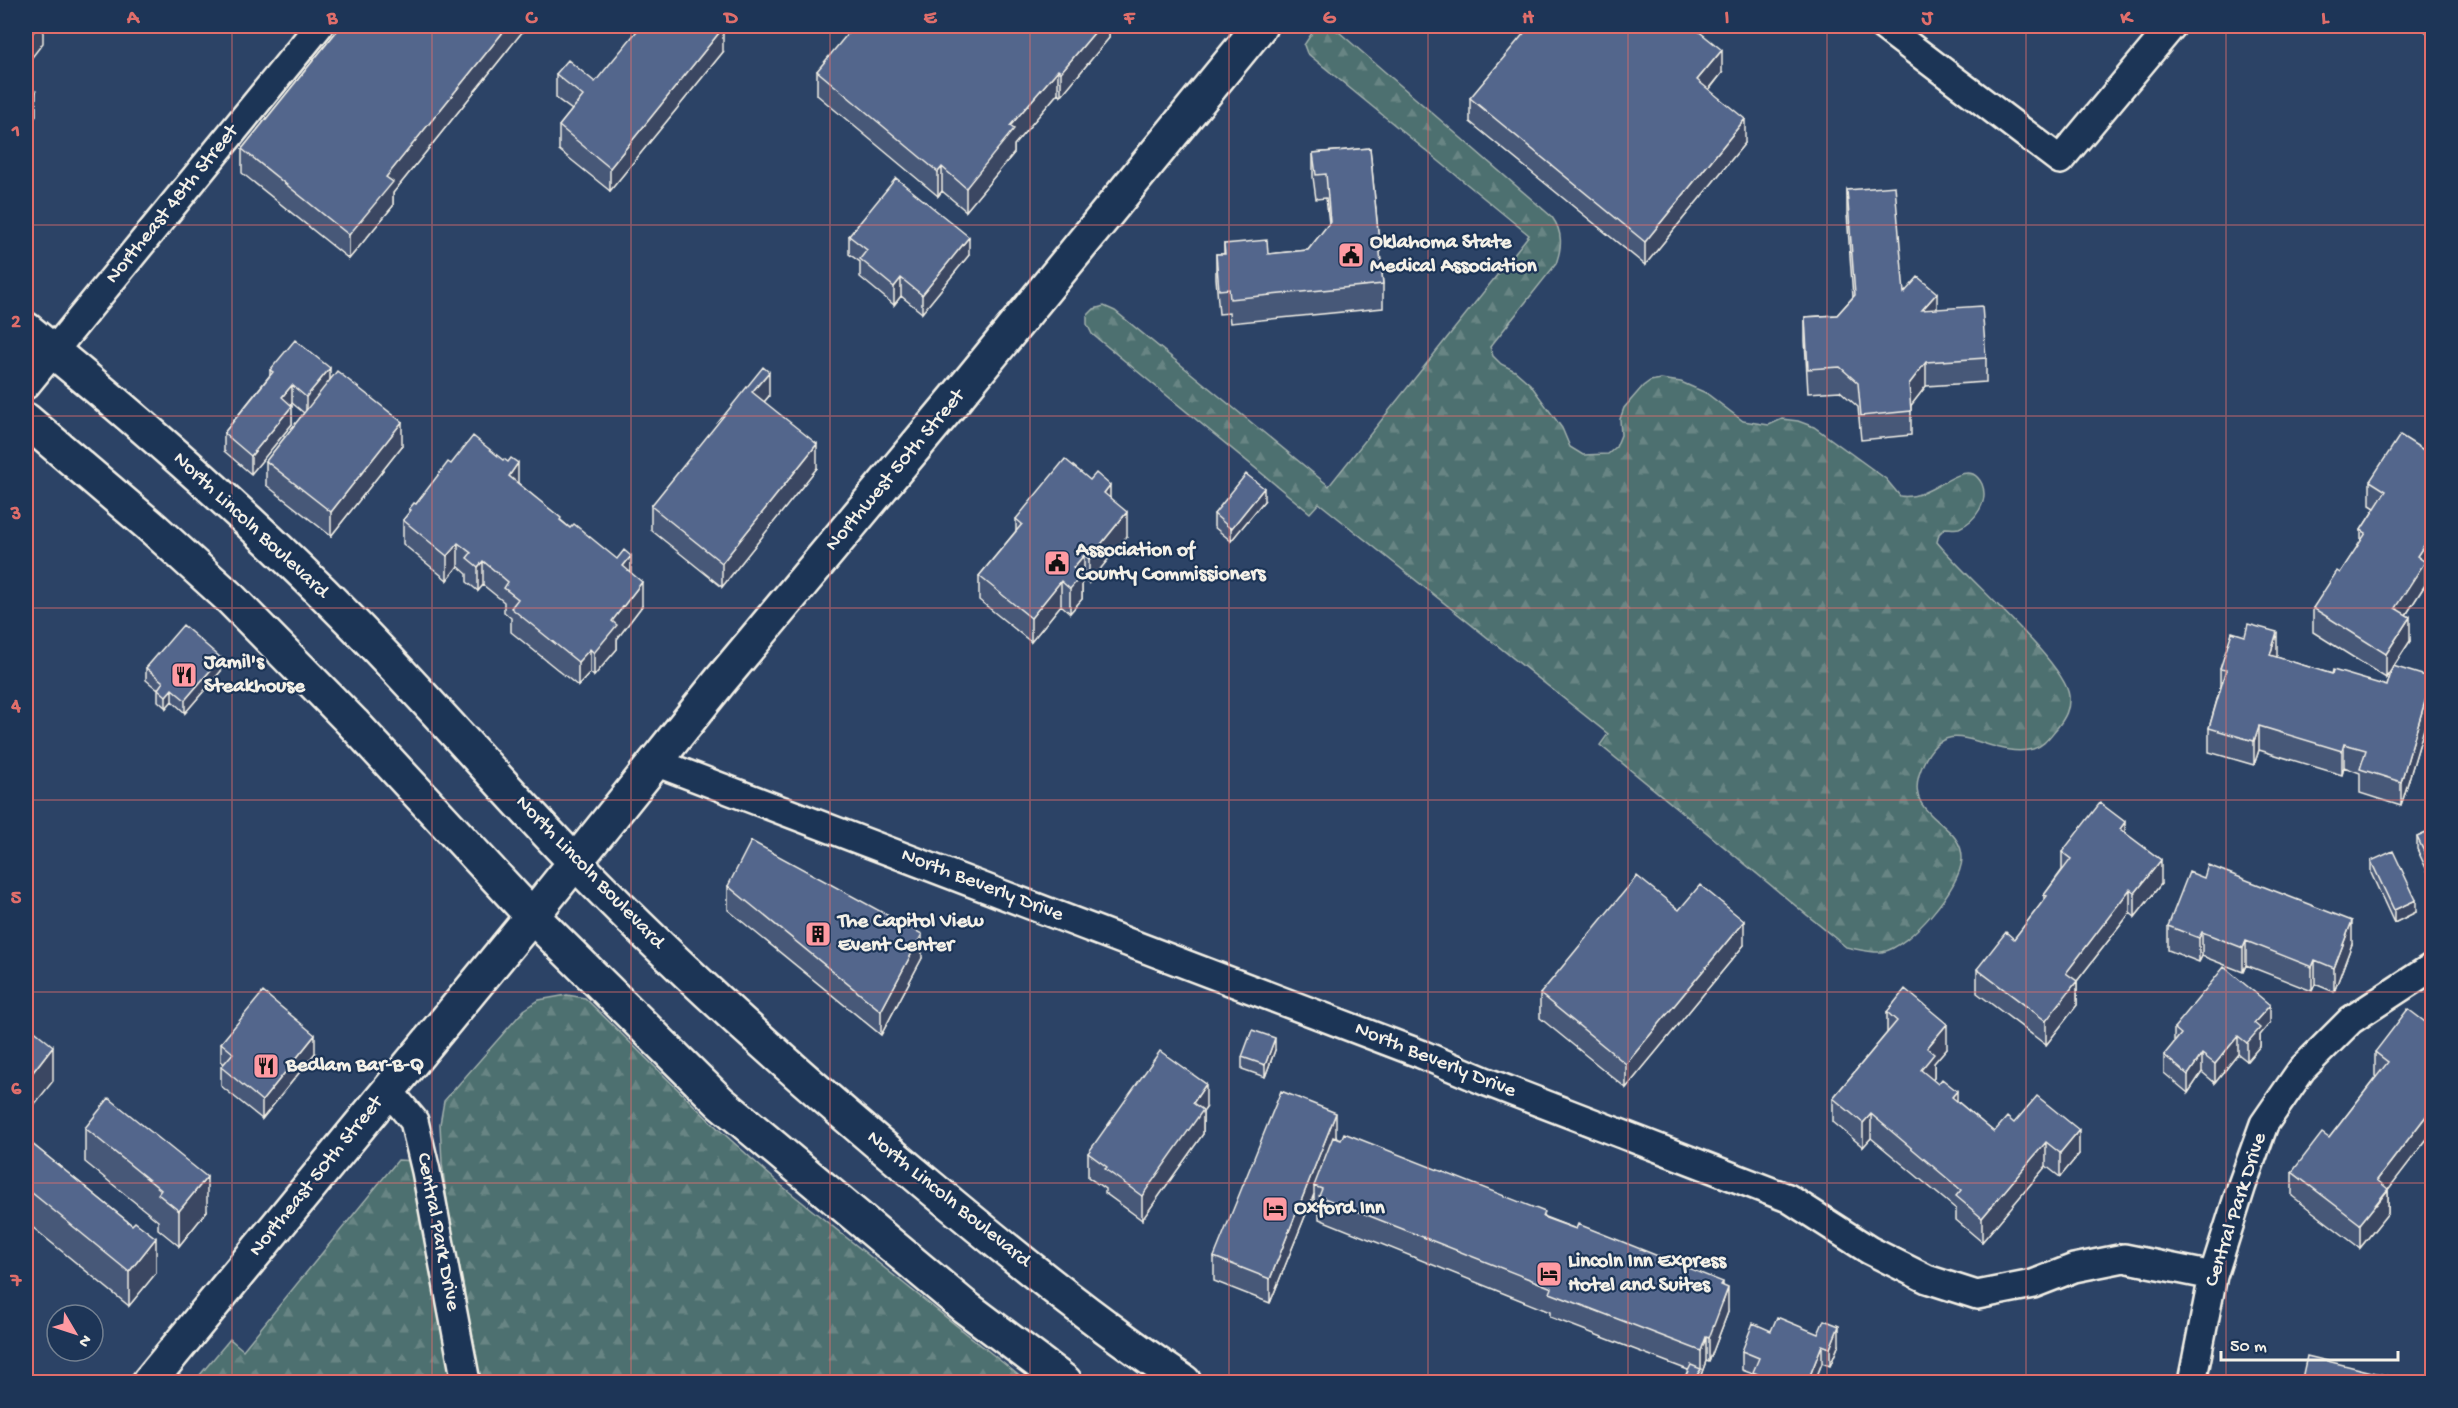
<svg xmlns="http://www.w3.org/2000/svg" width="2458" height="1408" font-family="'Gochi Hand',sans-serif">
<style>
.forest{fill:url(#forest-firs);stroke:#a1b0ac;stroke-width:1.5}
.lines{fill:none;stroke-linecap:round;stroke-linejoin:round}
.minor-casing{stroke:#f4f1e8;stroke-width:32}
.major-casing{stroke:#f4f1e8;stroke-width:38}
.minor{stroke:#1d3557;stroke-width:27}
.major{stroke:#1d3557;stroke-width:33}
.wall{fill:#475878;stroke:#f4f1e8;stroke-width:1.5}
.shaded-wall{fill:#3a4762;stroke:#f4f1e8;stroke-width:1.5}
.building{fill:#53668c;stroke:#f4f1e8;stroke-width:1.5}
.grid{fill:none;stroke:#e06e6b;stroke-width:1.5;stroke-opacity:0.55}
.labels{text-anchor:middle;dominant-baseline:central;stroke-width:4.5;stroke-linejoin:round;paint-order:stroke}
.street-label{font-size:21px;fill:#f4f1e8;stroke:#1d3557}
.poi-label{font-size:21px;font-weight:bold;fill:#f4f1e8;stroke:#1d3557;text-anchor:start}
.neatline{fill:none;stroke:#e06e6b;stroke-width:2}
.grid-label{font-size:20px;text-anchor:middle;font-weight:bold;fill:#e06e6b}
</style>
<defs>
<pattern id="forest-firs" width="22" height="20" patternUnits="userSpaceOnUse" patternTransform="scale(1.5)"><rect width="22" height="20" fill="#4e7070"/><path d="M5 1l3.5 6h-7zM16 11l3.5 6h-7z" fill="#688584"/></pattern>
</defs>
<rect width="100%" height="100%" fill="#2c4366"/>
<filter id="ink" filterUnits="userSpaceOnUse"><feTurbulence type="fractalNoise" baseFrequency=".0167" numOctaves="2"/><feDisplacementMap in="SourceGraphic" scale="12" xChannelSelector="R" yChannelSelector="G"/><feConvolveMatrix kernelMatrix="1 2 1 2 8 2 1 2 1" color-interpolation-filters="sRGB"/></filter>
<g filter="url(#ink)">
<path class="forest" d="M1328,26L1339,32L1552,217C1563,232 1562,247 1556,264L1490,347L1493,356L1501,364L1515,371L1530,384L1562,428L1570,447L1583,455L1608,454L1616,447L1621,435L1620,419L1624,408L1643,386L1650,381L1661,379L1681,382L1706,393L1743,421L1769,425L1782,419L1798,421L1814,427L1886,479L1900,496C1928,501 1955,467 1973,474C1977,476 1980,480 1982,484C1989,501 1976,521 1959,528C1955,529 1950,528 1945,528L1939,534L1937,542C1962,574 2066,663 2069,696C2070,709 2065,718 2057,728C2050,736 2044,746 2033,749C1986,761 1943,701 1919,775C1906,819 1963,822 1962,859C1961,887 1910,947 1882,952C1871,953 1857,949 1846,947L1600,745L1608,734L1319,503L1310,513L1092,334L1087,324V316L1094,309L1104,306L1115,311L1329,486L1529,235L1307,53L1304,45L1316,27Z
M567,995L585,998L713,1124L782,1186L1027,1382H478L456,1270L442,1163L440,1124L444,1101L524,1010L539,1000Z
M398,1160L417,1161L453,1382H194L230,1339L243,1350Z"/>
<g class="lines">
<defs>
<path id="minor" d="M1883,26L2060,160L2172,26
M26,385L319,26
M655,762L1421,1054L1487,1082L1788,1198L1869,1250L1927,1279L1977,1295L2033,1284L2074,1268L2124,1258L2213,1276
M388,1090L414,1121L426,1171L466,1382
M2192,1382L2213,1276L2242,1185L2264,1124L2302,1069L2351,1020L2432,967"/>
<path id="major" d="M26,329C137,419 247,515 348,618C426,697 497,781 574,861C683,974 801,1079 922,1180C1007,1251 1093,1321 1184,1382
M26,420L155,530L231,599L353,723L532,916L720,1102L964,1306L1065,1382
M149,1382L532,916L721,680L956,398L1260,26"/>
</defs>
<use href="#minor" class="minor-casing"/>
<use href="#major" class="major-casing"/>
<use href="#minor" class="minor"/>
<use href="#major" class="major"/>
</g>
<path class="wall" d="M341,26H527L393,193V206L349,259L242,173V149Z
M1109,26V38L1061,96L1058,93L1014,145V153L966,211L942,191L938,196L817,95V71Z
M2421,26H2433V37L2421,28Z
M723,52L610,191L559,150V126L572,110L556,98V74L595,82Z
M1722,73L1709,90L1745,143L1645,265L1470,122V98Z
M1370,148L1383,284V308L1230,323L1229,313L1219,314L1216,278V254H1224V244L1268,254L1308,250L1329,224L1326,198L1316,199L1313,177V153Z
M1847,190L1904,293L1937,309L1986,358V382L1926,386L1911,405V435L1861,440L1858,407L1840,391L1808,393L1805,341V317L1837,315L1853,297L1847,214Z
M849,236L969,255L922,313L901,296L894,305L860,277V262L849,254Z
M270,370L330,380L402,446L331,536L266,485V461L304,413L292,403L291,404L292,424L251,474L224,451V433L270,375Z
M769,396L764,402L817,468L722,587L651,530V506Z
M2433,456V556L2425,568V585L2406,615L2410,641L2394,666L2432,702L2401,806L2360,793V773L2344,767L2342,775L2259,750L2254,765L2209,752V728L2220,689V669L2276,657L2332,674L2387,686L2392,669L2386,678L2313,632V608L2340,573L2361,542V530L2375,508L2370,505V481Z
M451,464L518,483L570,528L631,573L642,606L617,639V649L594,676L590,673L578,686L511,632V618L504,612V602L483,585L478,591L467,582V574L458,566L447,580L403,544V520L409,513V509L416,504Z
M1110,498L1127,536L1089,583L1084,578L1082,581V599L1070,613L1061,605L1031,642L979,600V576L1016,531V519Z
M1264,501L1231,541L1214,527V514Z
M146,668L221,671L185,713L172,701L166,708L158,701V690L146,680Z
M2430,802L2433,803V827L2430,826Z
M2433,830V883L2417,849V837Z
M2125,832L2161,884L2135,917L2130,913L2077,981V1005L2046,1045L1977,993V969L2014,939L2044,900V895L2062,870V852Z
M2371,861L2416,912L2394,923L2371,873Z
M728,886L922,958L881,1035L728,910Z
M1679,910L1744,945L1626,1088L1540,1018V994Z
M2168,926L2352,944L2334,992L2315,984L2312,991L2246,965L2243,972L2202,956L2199,962L2168,950Z
M1887,1012L1947,1048L1934,1063V1078L1932,1080L1994,1132L2014,1123L2079,1154L2060,1177L2046,1166L1982,1242L1956,1220V1209L1871,1138L1863,1147L1833,1122V1098L1887,1033Z
M2270,1023L2260,1035V1046L2247,1061L2238,1054L2215,1083L2202,1072L2188,1093L2164,1073V1055L2174,1044V1028Z
M2433,1028V1131L2388,1189V1213L2360,1248L2292,1196V1172L2329,1138L2376,1077L2375,1076V1052Z
M221,1043L315,1053L262,1119L221,1086V1067L224,1064L221,1061Z
M1275,1050L1265,1077L1242,1069V1057Z
M1206,1108L1203,1112V1134L1142,1220L1105,1193V1189L1088,1177V1153Z
M85,1128L207,1211L179,1246L158,1229V1221L85,1162Z
M1336,1137V1138L1545,1217L1723,1286L1728,1312L1709,1362L1706,1361L1701,1375L1696,1383H1675L1685,1377L1688,1370L1550,1317V1312L1319,1219V1212L1314,1209V1194L1270,1303L1214,1281V1257Z
M26,1139L132,1225L156,1273L129,1306L26,1222Z
M1771,1331L1839,1344L1830,1366L1822,1363L1814,1383H1753V1374L1742,1370V1351Z"/>
<path class="shaded-wall" d="M38,26H43V43L26,65V41Z
M508,26H527L393,193V206L349,259V235L386,177Z
M1100,26H1109V38L1061,96V72Z
M723,28V52L610,191V168Z
M1722,50V73L1697,104V80Z
M1058,70V93L1014,145V153L966,211V188L1010,126Z
M36,92V116L26,130V106Z
M1745,119V143L1645,265V242Z
M942,167V191L938,196V172Z
M969,237V255L922,313V295Z
M901,278V296L894,305V287Z
M1937,293V317L1922,310Z
M1926,362V386L1909,408V384Z
M330,368V386L306,415V397Z
M769,372V396L752,416V392Z
M292,385V403L282,415V397Z
M292,406V424L251,474V456Z
M402,422V446L331,536V512Z
M817,444V468L722,587V563Z
M518,463V487L509,476Z
M1110,485V508L1104,493Z
M1264,488V501L1231,541V529Z
M1127,512V536L1089,583V559Z
M2433,532V556L2425,568V585L2395,632V608L2417,556Z
M458,543V566L447,580V556Z
M1084,555V578L1082,581V599L1070,613V589L1073,568Z
M631,556V580L623,566Z
M483,561V585L478,591V567Z
M1061,581V605L1031,642V618Z
M642,582V606L617,639V649L594,676V653L612,621Z
M2410,617V641L2386,678V654Z
M2277,632V656L2270,679V655Z
M590,649V673L578,686V662Z
M221,658V671L185,713V700Z
M2432,678V702L2401,806V782Z
M172,689V701L166,708V696Z
M2259,726V750L2254,765V741Z
M2344,744V767L2342,775V751Z
M2125,822V846L2120,829Z
M2161,860V884L2135,917V893Z
M2130,889V913L2070,990L2077,981V1005L2046,1045V1021L2066,973Z
M2416,900V912L2394,923V910Z
M1744,921V945L1626,1088V1064Z
M2352,921V944L2334,992V968Z
M2202,932V956L2199,962V938Z
M922,934V958L881,1035V1011Z
M2246,941V965L2243,972V948Z
M2315,960V984L2312,991V967Z
M2270,1005V1023L2260,1035V1046L2247,1061V1043L2254,1023Z
M1947,1024V1048L1934,1063V1078L1921,1094V1070L1927,1048Z
M315,1035V1053L262,1119V1101Z
M2238,1036V1054L2215,1083V1064Z
M1275,1038V1050L1265,1077V1065Z
M53,1046V1081L26,1115V1081Z
M2202,1054V1072L2188,1093V1075Z
M1206,1084V1108L1203,1112V1134L1142,1220V1196L1193,1103Z
M1957,1091V1115L1952,1097Z
M2433,1107V1131L2377,1204V1180Z
M1336,1113V1137L1316,1187L1314,1186V1194L1270,1303V1279Z
M1871,1114V1138L1863,1147V1123Z
M2079,1130V1154L2060,1177V1153Z
M2046,1142V1166L1982,1242V1218Z
M207,1177V1211L179,1246V1211Z
M2388,1189V1213L2360,1248V1224Z
M156,1238V1273L129,1306V1272Z
M1723,1282V1302L1728,1288V1312L1709,1362V1338Z
M1839,1326V1344L1830,1366V1348Z
M1706,1337V1361L1701,1375L1696,1383H1692L1701,1369V1351Z
M1822,1345V1363L1814,1383H1807Z"/>
<path class="building" d="M26,26H38L26,41Z
M341,26H508L386,177L393,182L349,235L242,149Z
M641,26H720L723,28L610,168L559,126L583,96L556,74L568,60L595,82Z
M854,26H1100L1061,72L1058,70L1010,126L1014,129L966,188L942,167L938,172L817,71Z
M1530,26H1692L1722,50L1697,80L1745,119L1645,242L1470,98Z
M26,84L36,92L26,106Z
M1370,148L1383,284L1230,299L1229,289L1219,290L1216,254H1225L1224,244L1267,240L1268,254L1308,250L1330,222L1326,174L1316,175L1313,153Z
M896,178L969,237L922,295L901,278L894,287L860,259L867,250L849,236Z
M1895,186L1904,293L1918,277L1937,293L1922,310L1982,306L1986,358L1926,362L1909,384L1911,411L1861,416L1858,383L1840,367L1808,369L1805,317L1837,315L1855,295L1847,190Z
M295,340L330,368L306,397L292,385L282,397L292,406L251,456L224,433L273,372L270,370Z
M763,367L769,372L752,392L817,444L722,563L651,506Z
M337,371L402,422L331,512L266,461Z
M2400,435L2433,456V532L2417,556L2425,562L2395,608L2410,617L2386,654L2313,608L2337,571L2340,573L2366,533L2361,530L2386,491L2370,481Z
M473,436L503,460L504,459L508,462L511,458L518,463L509,476L561,518L560,520L570,528L574,524L617,559L624,550L631,556L623,566L642,582L612,621L617,625L594,653L590,649L578,662L511,608L518,599L504,588L508,582L483,561L478,567L467,558L471,553L458,543L447,556L403,520L411,510L409,509L414,503L416,504L448,462L451,464Z
M1065,459L1090,480L1096,473L1110,485L1104,493L1127,512L1089,559L1084,555L1073,568L1082,575L1070,589L1061,581L1031,618L979,576L1022,524L1016,519Z
M1246,474L1264,488L1231,529L1214,514Z
M2248,624L2277,632L2270,655L2332,674L2333,670L2387,686L2393,666L2432,678L2401,782L2360,769L2366,750L2344,744L2342,751L2259,726L2254,741L2209,728L2226,670L2220,669L2232,632L2245,636Z
M183,625L221,658L185,700L172,689L166,696L158,689L163,682L146,668Z
M2100,803L2125,822L2120,829L2161,860L2135,893L2130,889L2066,973L2077,981L2046,1021L1977,969L2006,932L2014,939L2047,896L2044,895L2071,859L2062,852Z
M2433,830V870L2417,837Z
M751,841L922,934L881,1011L728,886Z
M2393,851L2416,900L2394,910L2371,861Z
M2208,865L2352,921L2334,968L2315,960L2312,967L2246,941L2243,948L2202,932L2199,938L2168,926L2189,872L2204,878Z
M1637,876L1679,910L1700,885L1744,921L1626,1064L1540,994Z
M2224,967L2270,1005L2254,1023L2260,1028L2247,1043L2238,1036L2215,1064L2202,1054L2188,1075L2164,1055L2181,1034L2174,1028Z
M1905,989L1947,1024L1927,1048L1934,1054L1921,1070L1938,1084L1942,1079L1957,1091L1952,1097L1994,1132L2007,1117L2014,1123L2037,1096L2079,1130L2060,1153L2046,1142L1982,1218L1956,1196L1961,1190L1871,1114L1863,1123L1833,1098L1897,1021L1887,1012Z
M263,992L315,1035L262,1101L221,1067L233,1053L221,1043Z
M2408,1009L2433,1028V1107L2377,1180L2388,1189L2360,1224L2292,1172L2322,1133L2329,1138L2388,1062L2375,1052Z
M26,1024L53,1046L26,1081Z
M1252,1030L1275,1038L1265,1065L1242,1057Z
M1160,1051L1206,1084L1193,1103L1203,1110L1142,1196L1105,1169L1107,1167L1088,1153Z
M1281,1091L1336,1113L1270,1279L1214,1257Z
M109,1098L207,1177L179,1211L158,1194L161,1190L85,1128Z
M1344,1133L1545,1212L1543,1217L1576,1229L1578,1224L1723,1282L1721,1285L1728,1288L1709,1338L1706,1337L1701,1351L1550,1293L1552,1288L1319,1196L1322,1189L1314,1186L1333,1137L1341,1140Z
M26,1139L132,1225L135,1222L156,1238L129,1272L26,1188Z
M1777,1317L1818,1334L1824,1320L1839,1326L1830,1348L1822,1345L1807,1383H1777L1753,1372L1759,1358L1742,1351L1753,1323L1771,1331Z
M2307,1356L2417,1383H2301Z
M1691,1365L1701,1369L1692,1383H1675L1685,1377Z"/>
</g>
<path class="grid" d="M232,26V1382M432,26V1382M631,26V1382M830,26V1382M1030,26V1382M1229,26V1382M1428,26V1382M1628,26V1382M1827,26V1382M2026,26V1382M2226,26V1382M26,225H2432M26,416H2432M26,608H2432M26,800H2432M26,992H2432M26,1183H2432"/>
<defs>
<symbol id="civic-square" viewBox="-11 -11 22 22"><rect x="-9" y="-9" width="18" height="18" rx="4" fill="#ff9aa2" stroke="#1d3557"/><path d="M-.6-6.5H3V-4.5H.6V-3L4-1V1h2V6H-6V1h2V-1L-.6-3ZM-1.2 2.5V6h2.4V2.5Z" fill="#111"/></symbol>
<symbol id="restaurant-square" viewBox="-11 -11 22 22"><rect x="-9" y="-9" width="18" height="18" rx="4" fill="#ff9aa2" stroke="#1d3557"/><path d="M-5-6h1v4h1v-4h1v4h1v-4h1v5L-1.5 .5V6h-2V.5L-5-1ZM5-6V6H3V1.5H1.5Q1.5-4 5-6Z" fill="#111"/></symbol>
<symbol id="building-square" viewBox="-11 -11 22 22"><rect x="-9" y="-9" width="18" height="18" rx="4" fill="#ff9aa2" stroke="#1d3557"/><path d="M-4-6H4V6H1V3H-1V6H-4ZM-2.5-4.3h1.7v1.8h-1.7ZM.8-4.3h1.7v1.8H.8ZM-2.5-1h1.7V.8h-1.7ZM.8-1h1.7V.8H.8Z" fill="#111"/></symbol>
<symbol id="hotel-square" viewBox="-11 -11 22 22"><rect x="-9" y="-9" width="18" height="18" rx="4" fill="#ff9aa2" stroke="#1d3557"/><path d="M-6-4.5h1.5V1H6V5H4.5V3h-9V5H-6ZM-4 0a1.8 1.8 0 1 1 3.6 0ZM.5 0V-2.5h3Q6-2.5 6 0Z" fill="#111"/></symbol>
</defs>
<g fill-rule="evenodd">
<use href="#civic-square" x="1336" y="240" width="30" height="30"/>
<use href="#civic-square" x="1042" y="548" width="30" height="30"/>
<use href="#restaurant-square" x="169" y="660" width="30" height="30"/>
<use href="#building-square" x="803" y="919" width="30" height="30"/>
<use href="#restaurant-square" x="251" y="1051" width="30" height="30"/>
<use href="#hotel-square" x="1260" y="1194" width="30" height="30"/>
<use href="#hotel-square" x="1534" y="1259" width="30" height="30"/>
</g>
<g class="labels">
<g class="street-label">
<text transform="translate(173 205) rotate(-51)">Northeast 48th Street</text>
<text transform="translate(896 471) rotate(-50)">Northwest 50th Street</text>
<text transform="translate(250 526) rotate(43)">North Lincoln Boulevard</text>
<text transform="translate(589 873) rotate(46)">North Lincoln Boulevard</text>
<text transform="translate(982 886) rotate(21)">North Beverly Drive</text>
<text transform="translate(1435 1061) rotate(22)">North Beverly Drive</text>
<text transform="translate(317 1177) rotate(-51)">Northeast 50th Street</text>
<text transform="translate(948 1200) rotate(39)">North Lincoln Boulevard</text>
<text transform="translate(2237 1210) rotate(-72)">Central Park Drive</text>
<text transform="translate(437 1232) rotate(79)">Central Park Drive</text>
</g>
<g class="poi-label">
<text x="1370" y="243">Oklahoma State<tspan x="1370" dy="24">Medical Association</tspan></text>
<text x="1076" y="551">Association of<tspan x="1076" dy="24">County Commissioners</tspan></text>
<text x="204" y="663">Jamil's<tspan x="204" dy="24">Steakhouse</tspan></text>
<text x="838" y="922">The Capitol View<tspan x="838" dy="24">Event Center</tspan></text>
<text x="286" y="1066">Bedlam Bar-B-Q</text>
<text x="1294" y="1209">Oxford Inn</text>
<text x="1568" y="1262">Lincoln Inn Express<tspan x="1568" dy="24">Hotel and Suites</tspan></text>
</g>
</g>
<rect width="2458" height="1408" fill="none" stroke="#1d3557" stroke-width="66"/>
<g transform="translate(75 1333) rotate(129)"><circle r="28" fill="#1d3557" stroke="#738091" stroke-width="1.5"/>
<path d="M0-4.5L10 22L0 15L-10 22Z" fill="#ff9aa2"/>
<text y="-9" font-size="16" font-weight="bold" text-anchor="middle" fill="#f4f1e8">N</text>
</g>
<path d="M2221 1351v9h177v-9" fill="none" stroke="#f4f1e8" stroke-width="3"/>
<text x="2230" y="1351" font-size="18" fill="#f4f1e8" stroke="#1d3557" stroke-width="4.5" paint-order="stroke">50 m</text>
<rect x="33" y="33" width="2392" height="1342" class="neatline"/>
<g class="grid-label">
<text x="133" y="23">A</text>
<text x="332" y="23">B</text>
<text x="531" y="23">C</text>
<text x="731" y="23">D</text>
<text x="930" y="23">E</text>
<text x="1129" y="23">F</text>
<text x="1329" y="23">G</text>
<text x="1528" y="23">H</text>
<text x="1727" y="23">I</text>
<text x="1927" y="23">J</text>
<text x="2126" y="23">K</text>
<text x="2325" y="23">L</text>
<text x="16" y="136">1</text>
<text x="16" y="327">2</text>
<text x="16" y="519">3</text>
<text x="16" y="711">4</text>
<text x="16" y="903">5</text>
<text x="16" y="1094">6</text>
<text x="16" y="1286">7</text>
</g>
</svg>
